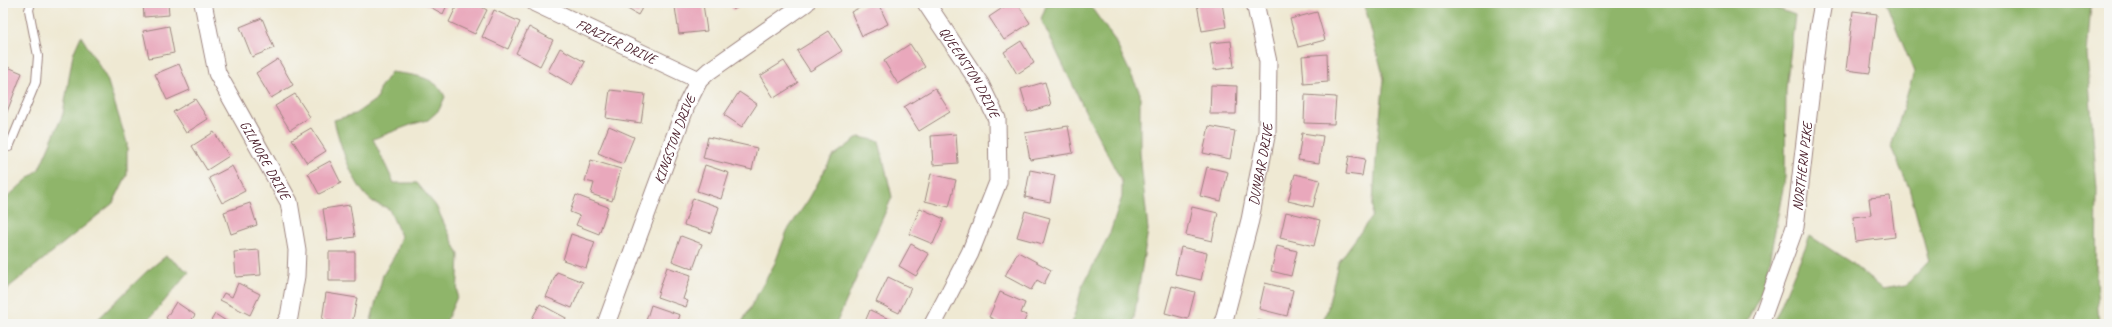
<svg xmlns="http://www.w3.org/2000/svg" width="2112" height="327" font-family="Caveat,sans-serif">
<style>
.forest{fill:#8fb56a;stroke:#6c6a4a}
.building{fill:#e9a8bc}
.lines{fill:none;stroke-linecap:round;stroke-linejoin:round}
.lane-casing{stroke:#9c847f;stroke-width:10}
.street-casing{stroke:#9c847f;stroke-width:19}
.lane{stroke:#fff;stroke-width:8}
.street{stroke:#fff;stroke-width:17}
.labels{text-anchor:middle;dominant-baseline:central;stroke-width:3;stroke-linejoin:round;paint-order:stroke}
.street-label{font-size:14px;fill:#4a1f2b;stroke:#f6f6f2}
</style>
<rect width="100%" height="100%" fill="#f6f6f2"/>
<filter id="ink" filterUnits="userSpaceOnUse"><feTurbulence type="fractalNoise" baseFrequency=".025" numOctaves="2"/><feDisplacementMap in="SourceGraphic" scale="8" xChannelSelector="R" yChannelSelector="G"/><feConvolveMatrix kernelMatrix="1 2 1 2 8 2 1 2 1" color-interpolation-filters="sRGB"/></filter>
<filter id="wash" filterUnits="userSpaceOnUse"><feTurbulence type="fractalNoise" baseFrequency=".012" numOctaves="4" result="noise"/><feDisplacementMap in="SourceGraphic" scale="16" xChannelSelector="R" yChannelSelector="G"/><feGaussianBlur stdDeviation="0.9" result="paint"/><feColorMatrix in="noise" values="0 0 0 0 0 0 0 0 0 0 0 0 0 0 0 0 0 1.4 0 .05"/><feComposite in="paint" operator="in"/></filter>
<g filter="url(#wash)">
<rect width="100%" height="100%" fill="#efe9d3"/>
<path class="forest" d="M1047,3H1088L1114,39L1140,93V153L1148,230L1133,324H1072L1082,287L1110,233L1122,197V182L1089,119L1041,19Z
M1364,3H1761L1795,15L1786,89L1785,178L1764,288L1745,324H1322L1327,311L1338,263L1372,216L1377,145L1384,79Z
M1886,3H2091L2087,55L2097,189L2096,279L2099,324H1773L1810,236L1850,262L1882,289L1906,285L1929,261L1909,188L1891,147L1914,72Z
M81,36L107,79L127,143V175L113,203L9,287L3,297V201L39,169L63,114L73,54Z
M391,72C411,75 436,75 445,97L439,110L428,120L413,124L373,139L394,183H417L436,206L459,255L457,297L445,324H370L383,275L395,255L401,236L389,209C384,206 377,205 372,201C353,187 339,142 334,120L355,114L378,98L379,89Z
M859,137L879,141L892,197L836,324H741L775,263L787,231L809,199L832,157Z
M166,256L189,272L145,324H93L146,272Z"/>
<g id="blocks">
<path class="building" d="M143,3H168L169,15L144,17Z
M423,3H448L443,14Z
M458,3H474L487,10L475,34L449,22Z
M617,3H645L638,15Z
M729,3H745L733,10Z
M869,3H878L888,24L862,36L851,12Z
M1010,3H1017L1030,23L1004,40L989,17Z
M1201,3H1222L1226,27L1202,31L1197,4Z
M1289,3H1304V4L1290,7Z
M703,4L707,31L679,34L675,7Z
M494,10L520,22L508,49L482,37Z
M1853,11L1877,14L1870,73L1846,70Z
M1317,12L1325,40L1298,47L1290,19Z
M262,18L274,48L252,57L240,27Z
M169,26L174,53L149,58L143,31Z
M529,27L553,40L540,66L516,53Z
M829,31L842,51L810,71L797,51Z
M1021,41L1034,63L1017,74L1004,52Z
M1231,41L1234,67L1214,70L1210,43Z
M910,44L925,67L898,84L884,61Z
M560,48L585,62L572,85L548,71Z
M1327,54L1328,82L1304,84L1302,56Z
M278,59L293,85L271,98L256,73Z
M784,61L798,83L774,98L760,76Z
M179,64L190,90L167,100L155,74Z
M3,65L22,73L5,117H3Z
M1045,82L1051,105L1028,112L1021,89Z
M1211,85L1237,86L1236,114H1210Z
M935,88L950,112L919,131L904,107Z
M610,90L645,94L641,123L606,118Z
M739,92L757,104L742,127L724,115Z
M295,94L310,117L290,130L275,106Z
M1305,95L1336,97L1334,124L1304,123Z
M195,99L208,119L186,133L173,112Z
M609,126L634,137L623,164L598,153Z
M1068,126L1073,153L1030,160L1025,133Z
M1209,126L1235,131L1230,159L1203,153Z
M311,128L326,151L307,163L292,139Z
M214,132L229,156L207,170L192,146Z
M1302,133L1323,136L1319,163L1298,160Z
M956,134L958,163L933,165L931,136Z
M708,137L757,148L752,170L703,158Z
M1349,156L1365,159L1362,176L1346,174Z
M591,160L621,169L612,201L591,194L594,183L585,181Z
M330,161L341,183L319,194L308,173Z
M705,165L729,173L721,199L697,191Z
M232,166L245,191L222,203L209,178Z
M1207,167L1228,172L1221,201L1200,196Z
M1030,170L1055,175L1050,202L1025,197Z
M931,174L956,180L949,207L925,201Z
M1295,174L1320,180L1313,207L1288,201Z
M576,195L608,207L599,234L576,225L580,216L570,212Z
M1890,196L1895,237L1856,242L1853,217L1871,215L1869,198Z
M693,198L719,207L711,233L684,225Z
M250,203L257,225L231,234L224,212Z
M350,205L355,237L328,241L323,209Z
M1192,207L1218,213L1212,241L1186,235Z
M920,208L944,219L933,244L909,234Z
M1025,211L1050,218L1043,244L1017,237Z
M1286,212L1320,220L1314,246L1280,238Z
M571,234L595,242L586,268L563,260Z
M681,236L702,244L693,269L672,261Z
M911,244L929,254L916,276L899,266Z
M1277,246L1297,251L1291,276L1271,271Z
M1181,247L1207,253L1201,280L1175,274Z
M259,250L261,275L236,277L234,252Z
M329,252H355V281H329Z
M1018,252L1051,270L1044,284L1037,280L1031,290L1005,276Z
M667,267L691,275L683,299L688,301L686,307L657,297Z
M557,272L583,282L572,308L546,297Z
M888,277L911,288L899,313L876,302Z
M238,283L260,294L250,315L220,300L224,293L232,297Z
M1265,283L1293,290L1287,316L1259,309Z
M1172,286L1195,292L1188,319L1165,313Z
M1000,292L1025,303L1021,313L1027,315L1023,324H1004L989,317Z
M326,293L357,298L352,324L322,320Z
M176,302L195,315L189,324H174L166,318Z
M540,304L566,318L563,324H529Z
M651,305L680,315L677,324H645Z
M870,310L893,321L892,324H864Z
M215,314L231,324H209Z
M1256,320L1271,323V324H1255Z"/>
</g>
</g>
<g filter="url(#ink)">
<use href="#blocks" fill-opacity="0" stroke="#9c847f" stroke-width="1"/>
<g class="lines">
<defs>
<path id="lane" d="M9,147L36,82L38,56L29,10L31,3"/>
<g id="street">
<path id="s1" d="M203,3L217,73L289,202L297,250L296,276L289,317L285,324"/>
<path id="s2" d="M535,3L699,80"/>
<path id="s3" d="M926,3L980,84L997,119L998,182L970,253L933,324"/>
<path id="s4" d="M606,324L686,106L699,80L709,71L806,3"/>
<path id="s5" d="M1223,324L1250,220L1267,131L1268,62L1255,3"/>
<path id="s6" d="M1760,324L1795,227L1818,30L1823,3"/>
</g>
</defs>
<use href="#lane" class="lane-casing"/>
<use href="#street" class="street-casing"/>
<use href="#lane" class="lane"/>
<use href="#street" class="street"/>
</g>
</g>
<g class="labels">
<g class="street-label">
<text stroke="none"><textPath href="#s2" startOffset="90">FRAZIER DRIVE</textPath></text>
<text stroke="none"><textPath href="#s3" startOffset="82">QUEENSTON DRIVE</textPath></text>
<text stroke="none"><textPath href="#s4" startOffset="197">KINGSTON DRIVE</textPath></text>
<text stroke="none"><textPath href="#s1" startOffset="171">GILMORE DRIVE</textPath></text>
<text stroke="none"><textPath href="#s5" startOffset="164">DUNBAR DRIVE</textPath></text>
<text stroke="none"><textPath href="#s6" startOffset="164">NORTHERN PIKE</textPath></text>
</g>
</g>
<rect width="2112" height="327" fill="none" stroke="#f6f6f2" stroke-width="16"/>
</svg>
